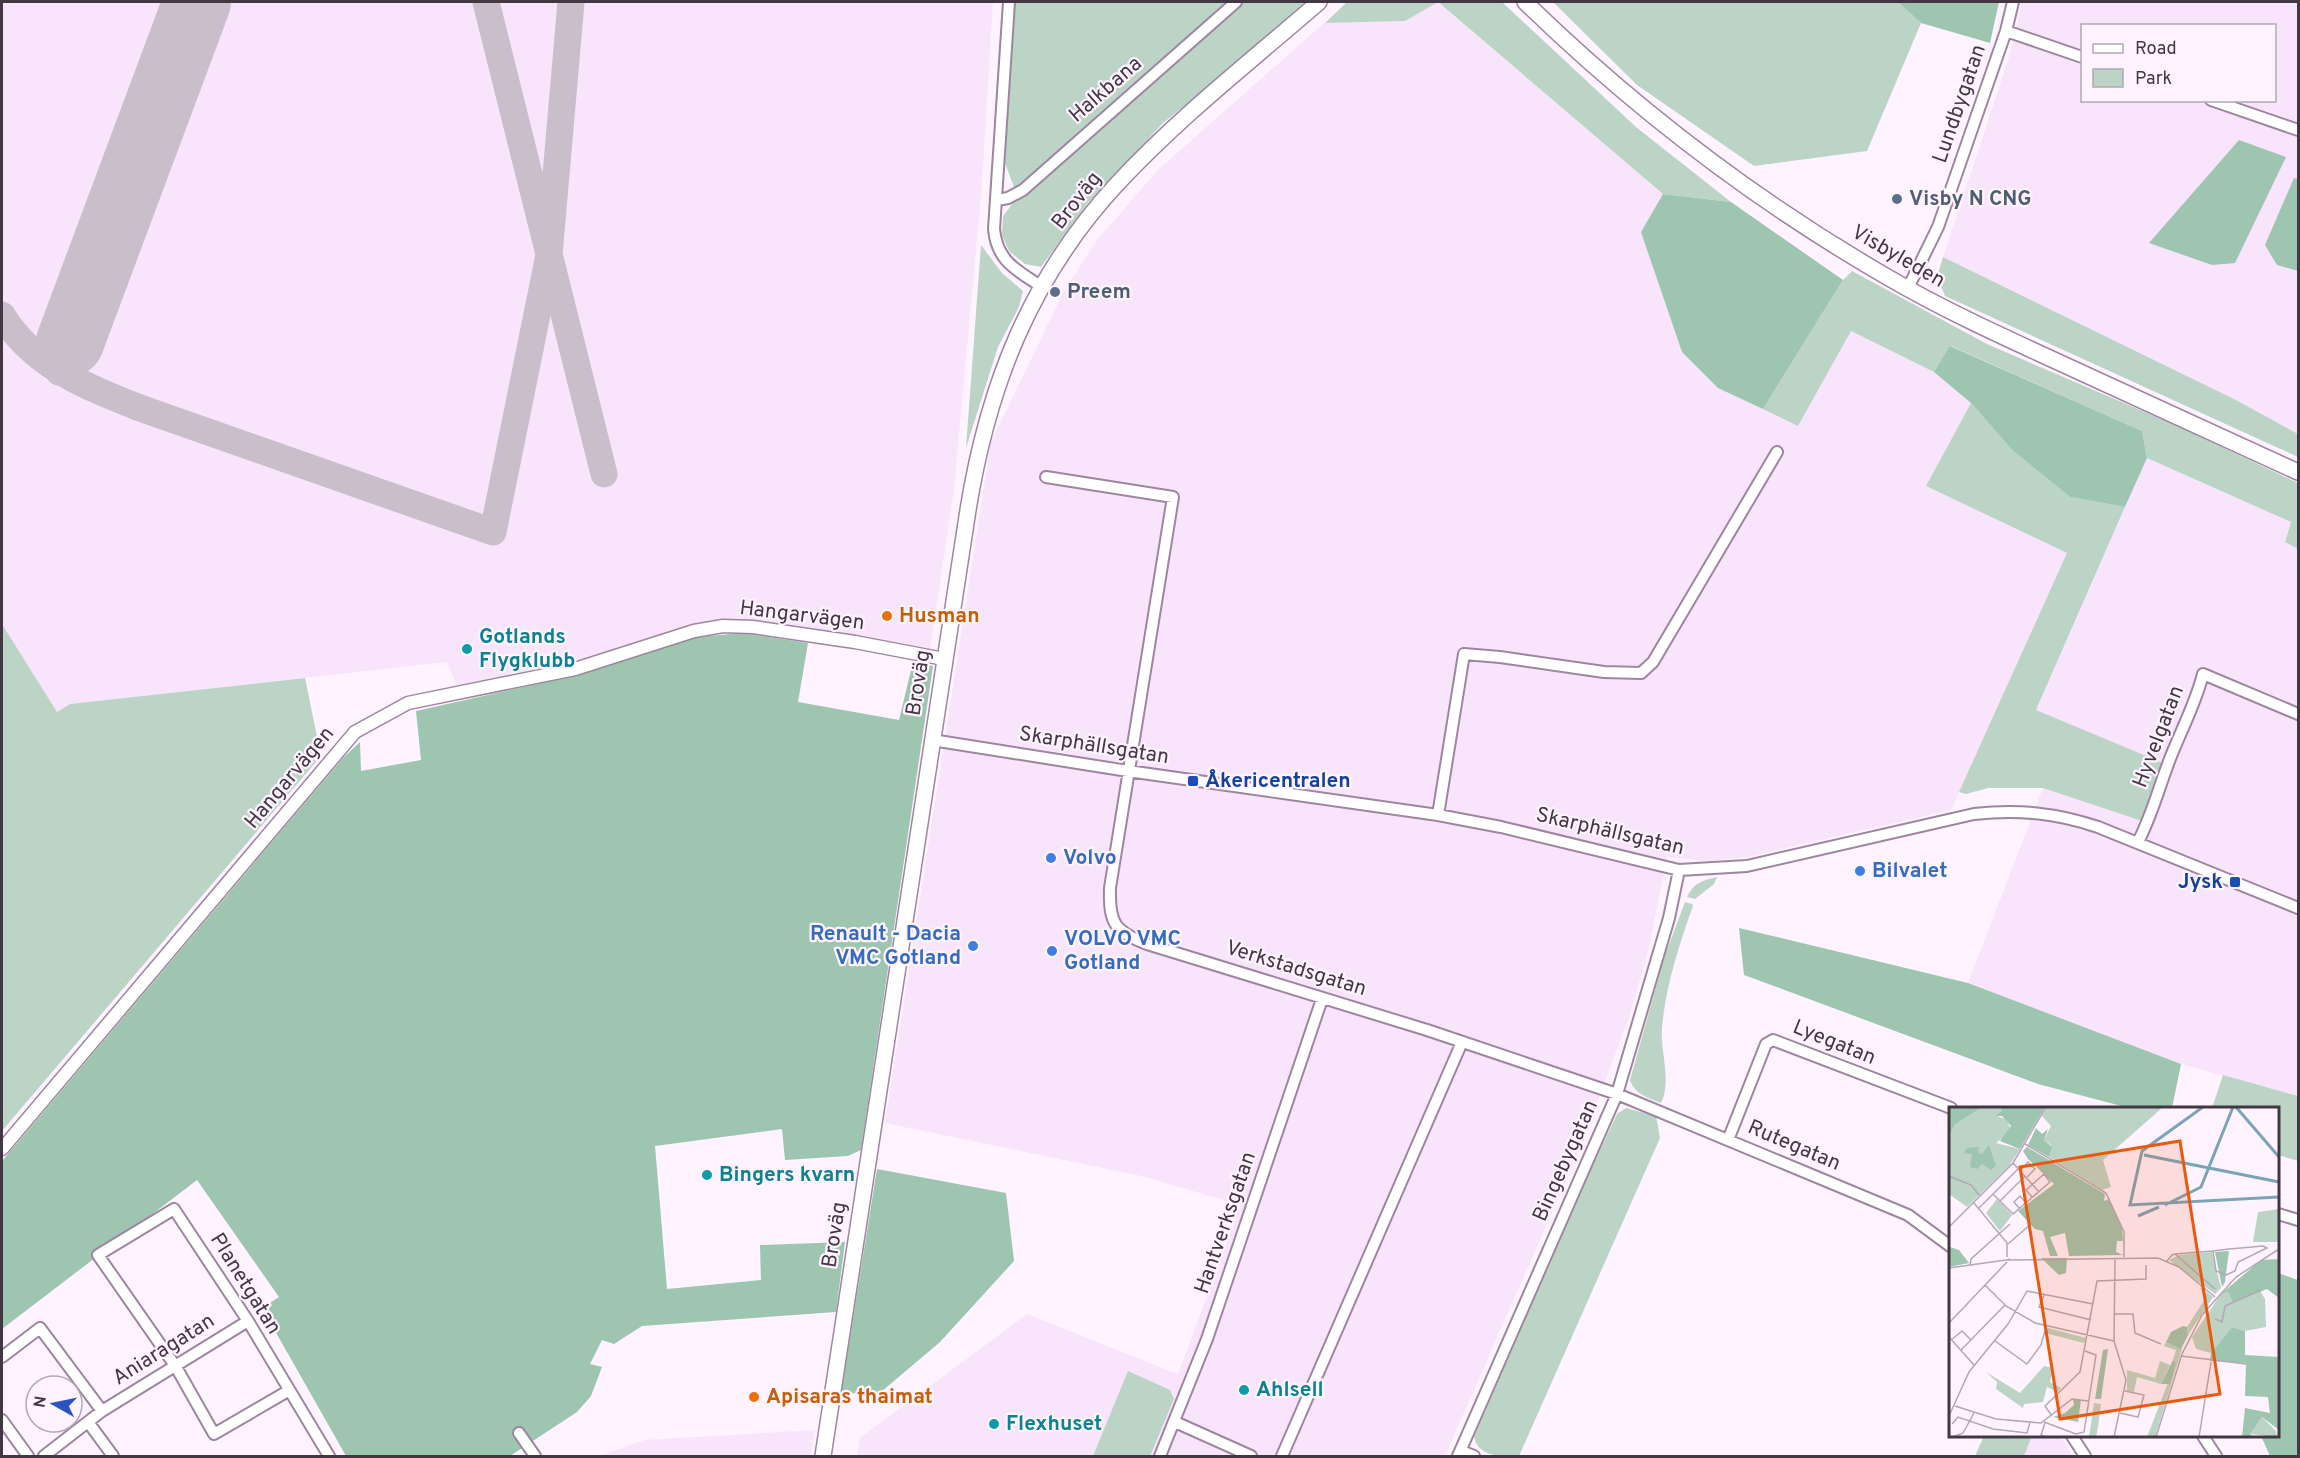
<svg xmlns="http://www.w3.org/2000/svg" width="2300" height="1458" font-family="Overpass,sans-serif">
<style>
.built{fill:#f9e5fb;fill-rule:evenodd}
.green{fill:#bbd4c6}
.forest{fill:#9dc5af}
.lines{fill:none;stroke-linecap:round;stroke-linejoin:round}
.taxiway{stroke:#c9beca;stroke-width:27}
.runway{stroke:#c9beca;stroke-width:68}
.minor-casing{stroke:#9e85a0;stroke-width:14}
.tertiary-casing{stroke:#9e85a0;stroke-width:15}
.secondary-casing{stroke:#9e85a0;stroke-width:18}
.minor{stroke:#fff;stroke-width:10}
.tertiary{stroke:#fff;stroke-width:12}
.secondary{stroke:#fff;stroke-width:15}
.service-dot{fill:#5c6f8a;stroke:#fef3ff;stroke-width:2}
.food-dot{fill:#e8710a;stroke:#fef3ff;stroke-width:2}
.culture-dot{fill:#0f9aa8;stroke:#fef3ff;stroke-width:2}
.transit-dot{fill:#1a4fb4;stroke:#fef3ff;stroke-width:2}
.shop-dot{fill:#3f7fe0;stroke:#fef3ff;stroke-width:2}
.labels{text-anchor:middle;dominant-baseline:central;stroke-width:4.5;stroke-linejoin:round;paint-order:stroke}
.street-label{font-size:21px;fill:#423743;stroke:#fef3ff}
.service-label{font-size:21px;font-weight:bold;fill:#4e5e75;stroke:#fef3ff;text-anchor:start}
.food-label{font-size:21px;font-weight:bold;fill:#c56008;stroke:#fef3ff;text-anchor:start}
.culture-label{font-size:21px;font-weight:bold;fill:#0d838f;stroke:#fef3ff;text-anchor:start}
.transit-label{font-size:21px;font-weight:bold;fill:#164399;stroke:#fef3ff;text-anchor:start}
.shop-label{font-size:21px;font-weight:bold;fill:#366cbe;stroke:#fef3ff;text-anchor:start}
.inset-river{fill:none;stroke:#7ba4b8;stroke-width:3}
.inset-road{fill:none;stroke:#b3a8b4;stroke-width:1.5}
.view{fill:#e8590c;fill-opacity:0.15;stroke:#e8590c;stroke-width:3}
.inset-edge{fill:none;stroke:#423743;stroke-width:3}
</style>
<rect width="100%" height="100%" fill="#fef3ff"/>
<path class="built" d="M2,2H993L982,185L954,490L930,649L757,621L721,619L584,658L457,685L447,662L70,704L57,712L2,624Z
M1437,2L1663,194L1641,232L1798,426L1851,331L1934,372L1971,403L1926,486L2068,553L1951,810L1747,857L1708,861L1667,857L1649,948L1629,1018L1576,1158L1445,1456H857L860,1438L1027,1314L1178,1374L1241,1205L1141,1176L885,1123L991,442L1064,291L1097,240L1158,170L1324,23L1405,21Z
M2022,2H2298V179L2294,178L2277,265L2298,271V434L2236,400L1943,257L2010,54ZM2082,26H2274V100H2082Z
M2147,458L2291,522L2285,542L2298,549V1096L2181,1064L1968,983L2043,788L2142,821L2162,764L2036,711Z
M815,1430L810,1456H599L645,1440Z
M2032,1436H2048L2053,1439L2060,1436L2073,1456H2024Z"/>
<path class="green" d="M1015,2H1305L1241,60L1163,123L1088,203L1041,267L1025,264L1009,251L1002,235L1003,216L1013,203L1015,190L1005,163Z
M1347,2H1502L1636,127L1731,202L1663,194L1438,2L1405,21L1325,23Z
M1553,2H1898L1921,23L1867,151L1754,166L1637,85Z
M981,245L1002,273L1023,291L1019,307L998,347L966,448Z
M1943,257L2236,400L2298,434V457L1945,296L1937,277Z
M1852,271L1987,344L2182,428L2298,483V549L2285,542L2291,522L2147,458L2142,431L1951,346L1934,372L1851,331L1798,426L1763,409L1843,280Z
M1971,403L2012,450L2070,497L2125,507L2036,710L2163,763L2142,821L2043,788H1988L1966,794L1959,792L2067,553L1926,486Z
M2,624L57,712L70,704L305,678L321,756L2,1131Z
M1717,877L1714,884L1695,899L1687,897C1693,883 1703,880 1717,877Z
M1685,902L1692,904L1693,906C1679,945 1666,985 1662,1027C1660,1052 1672,1081 1661,1103C1649,1098 1634,1094 1630,1080L1665,955Z
M2223,1075L2298,1096V1161L2278,1155V1108H2212Z
M1626,1108L1656,1116L1660,1138L1519,1456C1502,1456 1479,1458 1474,1437L1594,1163L1617,1114Z
M1128,1371L1170,1390L1174,1399L1150,1456H1093Z
M1984,1436H2032L2024,1456H1975Z"/>
<path class="forest" d="M1898,2H1999L1990,43L1921,23Z
M2239,140L2286,157L2235,263L2212,265L2149,243Z
M2294,178L2298,179V271L2277,265L2265,245Z
M1663,194L1731,202L1843,280L1763,409L1718,388L1682,352L1641,232Z
M1950,346L2142,431L2147,458L2125,507L2070,497L2012,450L1971,403L1934,372Z
M743,633L808,643L798,702L899,720L913,662L933,666L861,1150L848,1156L785,1160L782,1129L655,1146L667,1289L761,1280L760,1245L845,1242L836,1312L642,1326L614,1344L602,1340L590,1364L602,1367L591,1396L577,1412L510,1456H346L262,1308L279,1297L197,1180L2,1329V1161L344,757L360,742L361,771L421,760L416,711L586,673L696,637Z
M1739,928L1968,983L2181,1064L2172,1108H2129L2038,1084L1744,975Z
M877,1169L1006,1193L1014,1261L940,1342L881,1392L841,1394Z
M2278,1273L2298,1280V1452L2296,1456H2270L2261,1436H2278Z"/>
<g class="lines">
<path class="taxiway" d="M486,2L604,474
M2,315C33,366 87,387 140,408L493,532L549,255L571,2
M59,372L70,342"/>
<path class="runway" d="M70,342L197,2"/>
<defs>
<path id="minor" d="M1009,2L994,229C997,262 1017,270 1042,287
M2006,31L2082,57
M2211,100L2298,130
M997,200L1008,198L1023,190L1236,2
M1908,288L1938,227L2006,31L2013,2
M1046,477L1173,497L1110,888C1109,923 1114,931 1147,944L1427,1030L1617,1094L1908,1215L1950,1246
M932,740L1128,771L1438,815L1501,827L1679,870L1747,866L1974,814C2018,809 2056,813 2098,827L2298,908
M1438,815L1464,654L1500,657L1604,672L1641,673L1653,662L1777,452
M2138,842C2151,817 2158,791 2168,764C2179,734 2195,706 2203,674L2298,714
M1728,1140L1766,1044L1773,1040L1951,1108
M2278,1214L2298,1220
M2,1357L40,1328L102,1411
M288,1391L214,1434L176,1367L98,1255L174,1209L248,1321L329,1456
M2,1420L28,1456
M88,1422L113,1456
M1175,1422L1251,1456
M519,1433L535,1456
M2072,1436L2085,1456
M2203,1436L2216,1456
M1461,1451L1474,1456
M44,1456L102,1411L248,1321
M1160,1456L1207,1339L1322,999
M1282,1456L1462,1042
M1458,1456L1617,1094L1669,918L1679,870"/>
<path id="tertiary" d="M2,1149L355,732L408,703L575,669L694,631L723,626L753,627L855,642L944,659"/>
<path id="secondary" d="M1525,2C1634,108 1757,202 1889,278C1951,314 2017,343 2082,373C2154,406 2226,439 2298,472
M823,1456L968,510C988,386 1030,278 1117,184C1178,118 1251,61 1319,2"/>
</defs>
<use href="#minor" class="minor-casing"/>
<use href="#tertiary" class="tertiary-casing"/>
<use href="#secondary" class="secondary-casing"/>
<use href="#minor" class="minor"/>
<use href="#tertiary" class="tertiary"/>
<use href="#secondary" class="secondary"/>
</g>
<g class="service-dot">
<circle cx="1897" cy="199" r="6"/>
<circle cx="1055" cy="292" r="6"/>
</g>
<g class="food-dot">
<circle cx="887" cy="616" r="6"/>
<circle cx="754" cy="1397" r="6"/>
</g>
<g class="culture-dot">
<circle cx="467" cy="649" r="6"/>
<circle cx="707" cy="1175" r="6"/>
<circle cx="1244" cy="1390" r="6"/>
<circle cx="994" cy="1424" r="6"/>
</g>
<g class="transit-dot">
<rect x="1187" y="775" width="12" height="12" rx="3"/>
<rect x="2229" y="876" width="12" height="12" rx="3"/>
</g>
<g class="shop-dot">
<circle cx="1051" cy="858" r="6"/>
<circle cx="1860" cy="871" r="6"/>
<circle cx="973" cy="946" r="6"/>
<circle cx="1052" cy="951" r="6"/>
</g>
<g class="labels">
<g class="street-label">
<text transform="translate(1106 90) rotate(-41)">Halkbana</text>
<text transform="translate(1960 104) rotate(-71)">Lundbygatan</text>
<text transform="translate(1077 201) rotate(-52)">Broväg</text>
<text transform="translate(1898 257) rotate(30)">Visbyleden</text>
<text transform="translate(802 616) rotate(7)">Hangarvägen</text>
<text transform="translate(919 683) rotate(-81)">Broväg</text>
<text transform="translate(2159 737) rotate(-69)">Hyvelgatan</text>
<text transform="translate(1094 746) rotate(9)">Skarphällsgatan</text>
<text transform="translate(290 778) rotate(-50)">Hangarvägen</text>
<text transform="translate(1610 832) rotate(13)">Skarphällsgatan</text>
<text transform="translate(1296 969) rotate(17)">Verkstadsgatan</text>
<text transform="translate(1834 1043) rotate(22)">Lyegatan</text>
<text transform="translate(1794 1146) rotate(23)">Rutegatan</text>
<text transform="translate(1566 1161) rotate(-66)">Bingebygatan</text>
<text transform="translate(1226 1223) rotate(-71)">Hantverksgatan</text>
<text transform="translate(835 1235) rotate(-81)">Broväg</text>
<text transform="translate(245 1284) rotate(58)">Planetgatan</text>
<text transform="translate(164 1350) rotate(-32)">Aniaragatan</text>
</g>
<g class="service-label">
<text x="1909" y="199">Visby N CNG</text>
<text x="1067" y="292">Preem</text>
</g>
<g class="food-label">
<text x="899" y="616">Husman</text>
<text x="766" y="1397">Apisaras thaimat</text>
</g>
<g class="culture-label">
<text x="479" y="637">Gotlands<tspan x="479" dy="24">Flygklubb</tspan></text>
<text x="719" y="1175">Bingers kvarn</text>
<text x="1256" y="1390">Ahlsell</text>
<text x="1006" y="1424">Flexhuset</text>
</g>
<g class="transit-label">
<text x="1205" y="781">Åkericentralen</text>
<text x="2223" y="882" text-anchor="end">Jysk</text>
</g>
<g class="shop-label">
<text x="1063" y="858">Volvo</text>
<text x="1872" y="871">Bilvalet</text>
<text x="961" y="934" text-anchor="end">Renault - Dacia<tspan x="961" dy="24">VMC Gotland</tspan></text>
<text x="1064" y="939">VOLVO VMC<tspan x="1064" dy="24">Gotland</tspan></text>
</g>
</g>
<g transform="translate(1949 1107)">
<rect width="330" height="330" fill="#fef3ff"/>
<path d="M0,0H96L54,4L48,9L58,13L62,24L47,36L71,42L60,59L18,100L0,87ZM98,0H214L154,53L162,80L153,83L100,50L102,38L95,33L102,19L93,9ZM48,92L63,108L51,124L37,106ZM330,102V135H304L309,105ZM263,145L272,181L266,187L220,153L230,148ZM251,180L264,190L239,228L238,220L256,192ZM311,184L316,192L317,220L296,224L283,220L262,246L247,242L243,230L272,187L279,185L284,196ZM99,221L137,231L135,236L96,226ZM217,235L233,242L206,330H198L227,255L224,253L227,243L215,239ZM211,254L221,258L212,277L188,270L185,285L178,284V263L206,271ZM95,259L104,261L101,275L112,281L109,285L98,280L94,295L75,297L74,301L47,282L48,275L37,265L71,286ZM145,296L152,297L149,320L147,330H140ZM313,310L327,324L328,330L300,327Z" fill="#bbd4c6"/>
<path d="M0,0H33L6,17L0,28ZM52,0H96L71,42L51,34L62,19L53,9H46L53,4ZM87,21L93,27L99,22L95,33L103,40L100,50L79,38ZM40,38L47,59L42,63L33,57L28,62L21,60L23,47L15,46L18,41L30,40L29,46L33,47ZM78,40L156,87L155,94L160,92L173,122L174,134H168L167,145L174,148L120,149L116,126L101,130L109,149H101L94,124L86,122L69,104L105,77L79,52L74,44ZM1,140L10,143L20,156L0,160ZM280,144L276,175L273,180L266,145ZM92,151H118L117,166L110,168ZM330,152V191L318,182L284,196L279,185L272,187L312,153ZM234,219L238,220L239,228L232,242L217,235L222,225ZM283,220L296,224V248L330,250V323L313,310L301,327L304,330H293L296,301L321,306L319,290L296,289L297,256L261,254L262,246ZM159,242L152,292H146L154,243ZM224,253L227,255L221,277H212ZM124,293H132L129,315L104,310L116,306L125,298Z" fill="#9dc5af"/>
<path class="inset-river" d="M254,0L193,44L181,98L330,90M287,0L330,50M195,48L330,75M216,98L252,80L284,0M189,109L210,100"/>
<path class="inset-road" d="M76,37L157,86L175,125V150M64,56L90,85M71,64L79,55L86,62L78,70M0,69L22,78L31,89M44,87L64,107L101,75L95,67L77,83L83,90M51,94L76,69M25,96L58,136V150M30,101L69,62M70,101L65,95L71,89L77,96M0,120L64,56L97,0M59,137L83,116M226,147L266,182M61,152L57,153L209,151L230,160L266,190M218,154L223,148L226,147L264,144L280,142L314,139L318,141L289,155L286,164L277,168L267,164L264,144M21,158L22,152L61,117M0,161L57,153M36,178L57,199L86,216L165,234M95,188L90,200L142,213M166,207H184L186,226L212,237M266,212L273,215L276,199L312,183M0,216L58,155M0,230L25,258M2,233L13,224L22,233M46,234L78,257L92,238L97,220M12,243L56,198M232,249L297,257M6,299L47,312L92,316L123,292L139,294M171,306L189,310L195,288L176,284M0,309L20,265L59,217L78,184L144,197M103,309L96,299L131,265L148,174L197,172V158M95,315L127,327M96,316L92,328L97,330M3,317L9,310L44,322L78,326L81,315M127,327L135,325L147,248L136,244M4,330L14,326L25,306M165,330L177,273L165,234L166,151M207,330L233,247L253,208L287,170L330,142M250,330L262,255"/>
<path class="view" d="M231,34L271,287L111,312L71,60Z"/>
<rect width="330" height="330" class="inset-edge"/>
</g>
<rect width="2300" height="1458" fill="none" stroke="#423743" stroke-width="6"/>
<rect x="2081" y="24" width="195" height="78" fill="#fef3ff" stroke="#b3a8b4" stroke-width="1.5"/>
<rect x="2093" y="44" width="30" height="9" fill="#ffffff" stroke="#b3a8b4" stroke-width="1.5"/>
<text x="2135" y="54" font-size="18" fill="#423743">Road</text>
<rect x="2093" y="69" width="30" height="18" fill="#bbd4c6" stroke="#b3a8b4" stroke-width="1.5"/>
<text x="2135" y="84" font-size="18" fill="#423743">Park</text>
<g transform="translate(54 1404) rotate(279)"><circle r="28" fill="#fef3ff" stroke="#b3a8b4" stroke-width="1.5"/>
<path d="M0-4.5L10 22L0 15L-10 22Z" fill="#2c52c1"/>
<text y="-9" font-size="16" font-weight="bold" text-anchor="middle" fill="#423743">N</text>
</g>
</svg>
